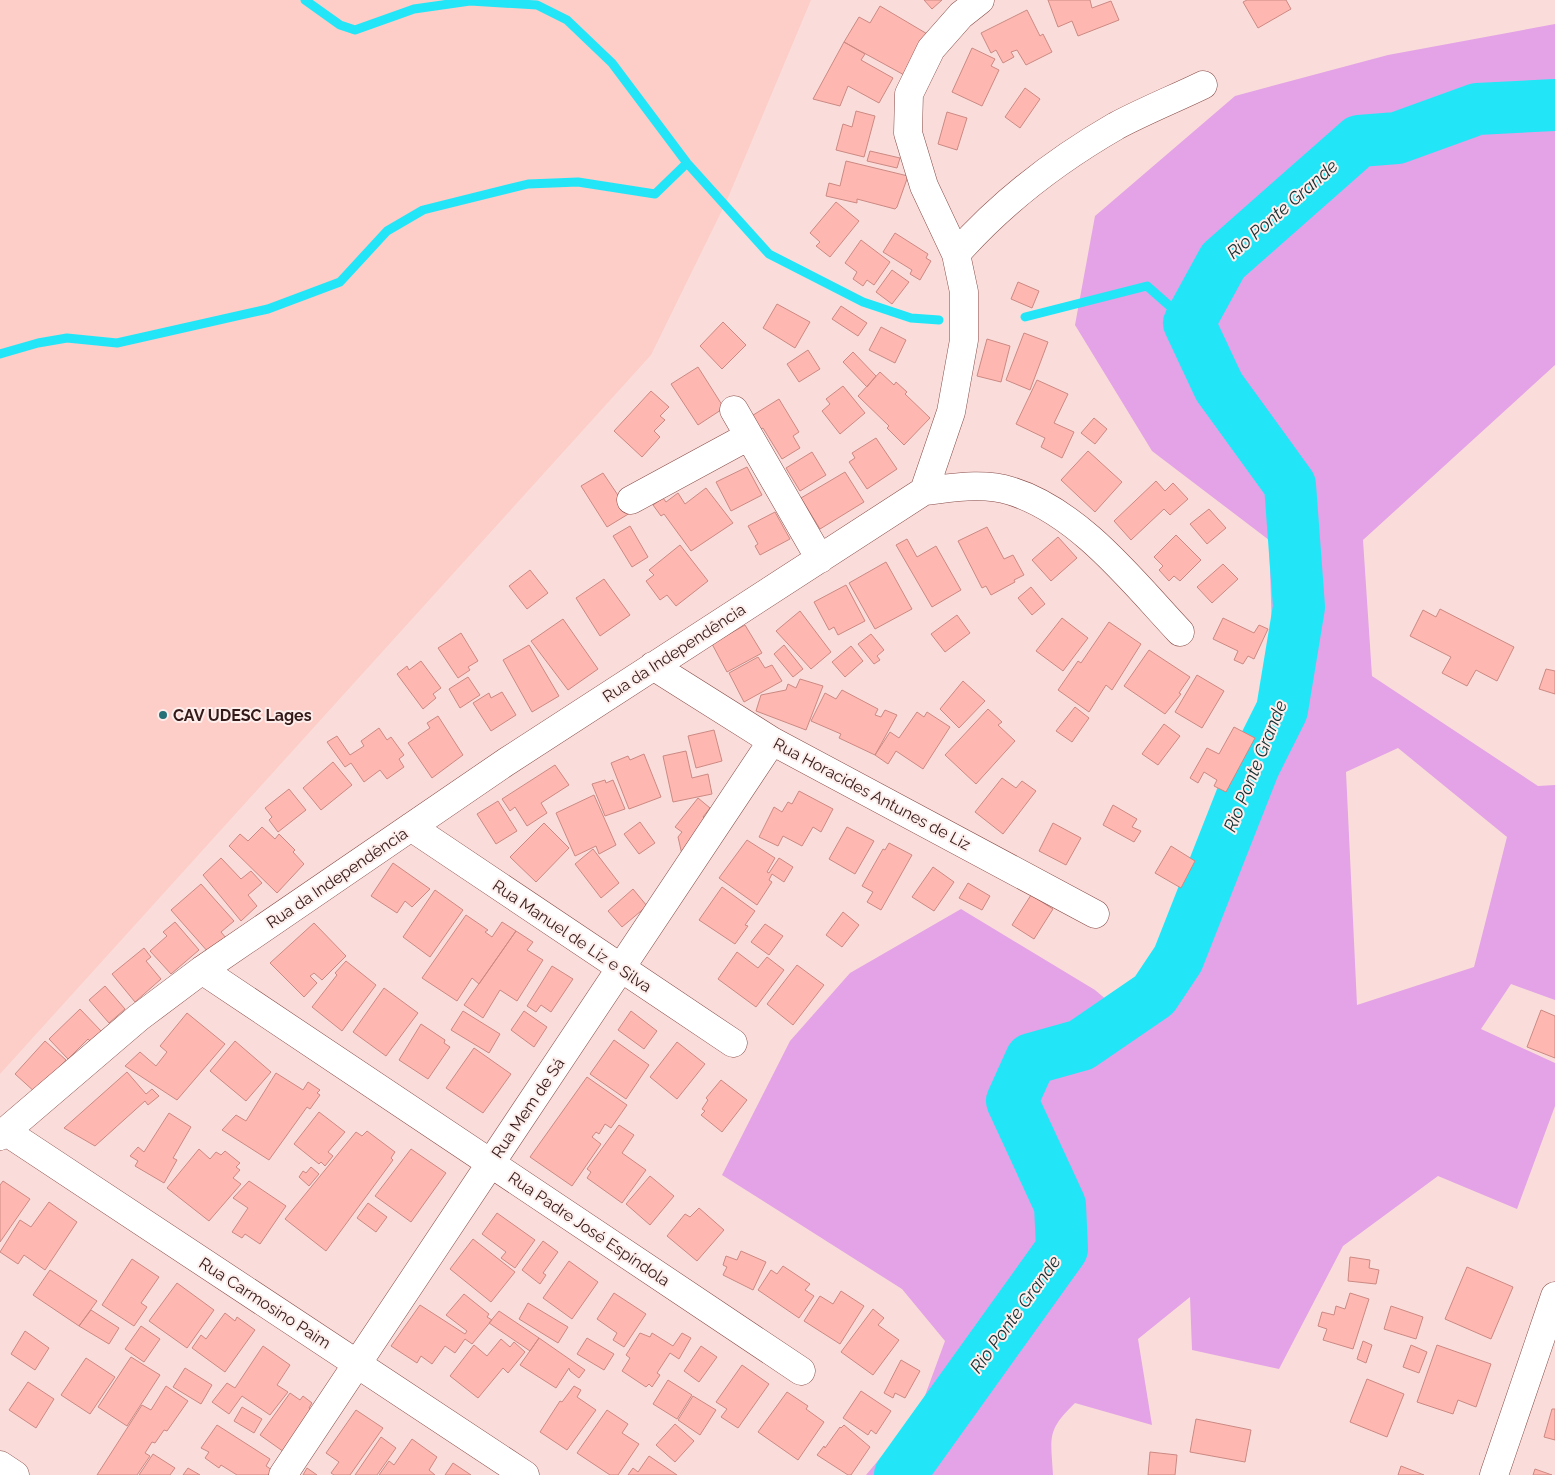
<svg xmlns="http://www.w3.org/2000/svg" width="1555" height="1475" font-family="Raleway,sans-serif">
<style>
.built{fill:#fdcdc8}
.green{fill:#e3a3e6;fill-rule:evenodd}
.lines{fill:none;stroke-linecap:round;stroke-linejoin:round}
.stream{stroke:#22e6f8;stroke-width:9}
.river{stroke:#22e6f8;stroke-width:52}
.building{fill:#ffb8b1;stroke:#cc8983}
.minor-casing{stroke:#874a46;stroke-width:29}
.minor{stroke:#fff;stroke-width:28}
.poi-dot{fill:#267078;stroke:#fdeeec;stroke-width:2}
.labels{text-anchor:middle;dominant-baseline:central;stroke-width:4;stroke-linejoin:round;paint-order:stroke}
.street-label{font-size:16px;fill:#331917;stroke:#fdeeec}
.poi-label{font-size:16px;font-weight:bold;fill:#331917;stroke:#fdeeec;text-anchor:start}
.water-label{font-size:18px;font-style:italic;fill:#132f32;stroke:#fdeeec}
</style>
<rect width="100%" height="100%" fill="#faddda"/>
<path class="built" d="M0,0H811L727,200L651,355L0,1074Z"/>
<path class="green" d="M1555,24V365L1363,540L1372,676L1538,786L1555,785V1000L1511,984L1481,1029L1555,1063V1106L1517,1209L1438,1176L1343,1246L1279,1369L1192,1350L1190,1297L1138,1339L1152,1425L1075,1403C1046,1431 1051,1437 1053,1475H866L919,1412L945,1341L902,1289L722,1175L790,1041L850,973L961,909L1095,990L1134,1023L1274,691L1269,540L1152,451L1075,325L1095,216L1235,96L1388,55ZM1398,748L1507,837L1474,967L1357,1005L1346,772Z"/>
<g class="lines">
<path class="stream" d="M305,0L340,25L355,30L414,9L470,1L537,5L567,20L612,63L687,163L769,254L863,302L911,318L939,320
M1025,317L1147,286L1189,323
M0,354L38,343L67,338L117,343L268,309L340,282L387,231L423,210L528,184L578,182L655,194L687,163"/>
<path class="river" d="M900,1475L1062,1249L1060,1205L1012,1101L1031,1059L1081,1045L1154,995L1178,959L1254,766L1282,710L1299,607L1290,485L1219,387L1189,323L1223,261L1359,141L1397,138L1477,109L1555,105"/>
</g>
<path class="building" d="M924,0H942L932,9Z
M1048,0H1090L1092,8L1111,1L1119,20L1078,36L1072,21L1058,27Z
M1247,0H1286L1291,9L1258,28L1243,2Z
M880,6L929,35L906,76L844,42L859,17L870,23Z
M1027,10L1040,36L1043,34L1052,52L1026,65L1017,50L1011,52L1014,57L1003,63L996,50L991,53L981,33Z
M844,42L865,54L861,60L893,78L879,103L848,86L840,106L813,99Z
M972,48L995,59L991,66L999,70L982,106L952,92Z
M1025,88L1040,99L1020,128L1005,117Z
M856,111L875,116L864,157L836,150L843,124L852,127Z
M947,112L967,118L957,150L938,144Z
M870,151L900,158L897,168L867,161Z
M846,161L908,176L897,207L895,209L857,199V203L826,196L829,183L840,186Z
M836,202L859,221L830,257L816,246L820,242L810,233Z
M895,233L928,254L926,258L931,261L920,280L910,274L912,270L883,252Z
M861,240L890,262L874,285L867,280L863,286L853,279L857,272L845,263Z
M892,270L909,282L892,304L876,292Z
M1018,282L1039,291L1032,308L1011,299Z
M777,304L810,322L795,348L763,328Z
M841,306L867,323L858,336L832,319Z
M723,322L746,345L722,369L700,346Z
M881,327L906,340L895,363L869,350Z
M1024,333L1048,342L1030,390L1006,380Z
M987,339L1010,346L1001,382L977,376Z
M808,350L820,369L799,382L787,364Z
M853,352L876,376L867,387L843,362Z
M698,367L724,408L698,425L671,384Z
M880,372L894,385L896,382L907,392L905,394L930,418L904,445L887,428L889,426L858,396Z
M1037,380L1068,394L1054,423L1074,432L1062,458L1041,447L1045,438L1016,424Z
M843,386L865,413L840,434L822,411L830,404L826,399Z
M651,391L669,407L660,416L665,420L654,431L660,437L642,457L614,431Z
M779,399L799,432L793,436L800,448L782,459L763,428L758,431L750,417Z
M1094,418L1107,429L1095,444L1081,433Z
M876,438L897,469L867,489L849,462L855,458L852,453Z
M1088,451L1122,482L1095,512L1061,480Z
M812,452L826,475L800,491L786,468Z
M747,467L762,495L731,511L716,482Z
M845,472L864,502L820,529L801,498Z
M603,473L630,513L607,527L581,486Z
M1156,481L1165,491L1173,483L1188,499L1170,515L1164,509L1131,540L1114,521Z
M706,488L733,523L691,551L664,514L661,516L653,505L663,498L666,502L678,493L685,504Z
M1209,509L1226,528L1207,544L1190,524Z
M775,512L790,539L760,555L755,546L758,544L748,526Z
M630,526L648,557L632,567L613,536Z
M987,527L1004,559L1013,555L1024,575L1014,580L1015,582L991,595L986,586L982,588L958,541Z
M1176,535L1201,560L1180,581L1174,576L1169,581L1159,570L1163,566L1154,557Z
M1058,537L1077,558L1051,581L1032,560Z
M907,539L917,557L936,546L961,590L932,607L896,545Z
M680,545L708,581L676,606L667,595L660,600L646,581L654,575L649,570Z
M886,562L912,609L875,629L849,583Z
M1223,564L1238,579L1212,603L1197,587Z
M530,570L548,593L527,609L509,586Z
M604,579L630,615L600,636L576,598Z
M846,585L865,621L838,635L834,627L829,630L814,602Z
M1031,587L1045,604L1032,615L1018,598Z
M1440,609L1514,647L1497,681L1476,670L1467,686L1442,673L1451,657L1410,636L1423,610L1436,617Z
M800,611L831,652L811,669L776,631Z
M957,615L970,633L945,652L931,634Z
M1062,618L1088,638L1063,671L1036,651Z
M1223,618L1254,633L1259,625L1268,629L1254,659L1248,656L1243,664L1234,660L1238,651L1213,639Z
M563,619L598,669L568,690L531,641Z
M1109,622L1141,644L1112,690L1106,685L1089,712L1058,690L1078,661L1081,663Z
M745,625L762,653L727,672L712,644Z
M461,633L478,661L468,667L470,670L458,678L438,648Z
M871,634L884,650L877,656L880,660L874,664L858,644Z
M529,645L559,696L532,712L503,660Z
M784,645L803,669L793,677L774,654Z
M851,646L863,661L845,677L832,662Z
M1149,650L1190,677L1179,693L1181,694L1165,714L1124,686Z
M758,657L765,668L772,665L782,681L744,702L729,673Z
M421,661L441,688L433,694L436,698L423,709L397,674L407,666L409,670Z
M1546,669L1555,671V694L1539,689Z
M1197,675L1224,691L1202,728L1175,712Z
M468,677L480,695L460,708L449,689Z
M800,679L823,686L806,730L756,711L761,695L786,690L788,684L796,688Z
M963,681L985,701L959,728L940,709Z
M842,690L878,709L875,715L881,717L885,710L897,715L875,755L839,738L841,734L811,721L825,693L836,699Z
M502,692L516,715L491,731L473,703L489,693L491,698Z
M1075,707L1089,718L1072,742L1056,731Z
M988,709L1002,722L998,725L1015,741L976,784L945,755Z
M917,712L924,717L927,712L950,727L923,769L896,751L888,764L875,755L890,732L899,738Z
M438,716L463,755L432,778L408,743L430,728L427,723Z
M1164,724L1180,736L1158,765L1142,754Z
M1234,727L1255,738L1226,792L1214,786L1217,780L1204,772L1198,783L1190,778L1207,748L1219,754Z
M379,728L387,740L391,737L404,755L399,759L404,767L387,779L380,770L364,782L351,763L345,767L327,742L337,736L350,755L364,746L361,741Z
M714,730L722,761L696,768L688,736Z
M686,751L692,778L708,774L712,794L673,802L663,756Z
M644,754L661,797L629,809L611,763L628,756L630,760Z
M333,762L352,785L321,810L303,788Z
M555,765L569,785L541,803L547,813L527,826L515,807L510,811L502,799Z
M1002,778L1016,788L1022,781L1036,791L1003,834L975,812Z
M605,780L606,783L613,780L625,809L605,816L592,784Z
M289,789L306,810L278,832L269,820L272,817L265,808Z
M799,791L833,809L821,832L813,827L802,846L783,836L778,846L759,837L774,807L782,812L788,802L792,804Z
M594,795L616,845L599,854L596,846L575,856L556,813Z
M698,798L710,808L703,817L711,823L683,859L678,837L682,832L675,827Z
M498,801L517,831L496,844L477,814Z
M1113,805L1137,819L1132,827L1141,831L1134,842L1103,825Z
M640,822L655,843L639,854L624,834Z
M544,823L569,848L536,882L510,857Z
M1053,823L1081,838L1066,865L1039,851Z
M262,827L275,839L279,834L295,850L293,852L304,864L277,893L229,846L240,834L248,841Z
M847,827L874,841L855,874L829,859Z
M747,840L775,858L767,872L769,873L779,858L793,867L784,882L772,874L769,880L772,882L757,905L719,878Z
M889,843L912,855L881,910L867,902L873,892L862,886L883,849L885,850Z
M1171,846L1195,861L1181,888L1155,873Z
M593,849L619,883L601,898L575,864Z
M221,858L241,879L251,871L262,883L248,895L257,906L241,921L203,875Z
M393,863L430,889L412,907L405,901L397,913L371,896Z
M933,867L954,882L934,911L912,897Z
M968,883L990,896L982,910L959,898Z
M201,884L234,921L221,932L226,938L209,953L171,910Z
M722,887L755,911L745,925L748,926L735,944L699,920Z
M633,889L647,906L622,927L608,911Z
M435,890L463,910L430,957L403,937Z
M1031,895L1053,909L1034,939L1012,925Z
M843,912L859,925L842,947L826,935Z
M466,915L488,930L485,932L492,937L502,922L516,931L479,984L472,978L457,1001L422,978Z
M175,922L199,950L171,974L150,951L167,936L163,932Z
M314,923L346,956L322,980L314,973L310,976L317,983L304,997L270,963Z
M765,924L783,936L769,955L751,942Z
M516,931L533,942L527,950L543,960L517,1001L500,990L483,1018L464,1005Z
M144,948L151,957L146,961L161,979L135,1002L112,974Z
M737,952L758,968L767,957L784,970L756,1007L718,979Z
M346,961L376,985L342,1031L312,1007L337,975L335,973Z
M797,965L824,985L793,1025L767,1004Z
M552,966L573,979L551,1012L541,1005L536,1012L527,1006Z
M105,986L125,1009L109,1023L89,1000Z
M384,988L418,1013L386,1056L353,1032Z
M80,1009L102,1032L91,1042L88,1039L68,1059L49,1039Z
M1541,1010L1555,1016V1058L1527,1047Z
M463,1011L500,1034L489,1053L451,1030Z
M524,1011L547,1027L534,1047L511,1030Z
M631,1011L657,1031L644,1049L618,1030Z
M187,1013L225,1044L177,1100L125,1066L140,1052L156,1066L167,1052L160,1046Z
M421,1024L445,1040L444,1043L450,1047L428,1079L399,1060Z
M614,1040L649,1065L626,1099L590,1074Z
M45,1041L66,1060L36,1093L15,1074Z
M235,1041L271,1072L246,1101L210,1071Z
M677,1042L705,1064L677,1099L650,1077Z
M474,1048L511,1074L483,1113L446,1088Z
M127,1072L146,1094L152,1089L159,1096L148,1105L145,1101L95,1146L64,1128Z
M276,1073L303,1090L308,1082L320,1090L317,1093L320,1095L310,1109L307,1107L269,1160L222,1130L236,1115L246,1121Z
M587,1077L627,1105L611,1128L605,1124L599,1134L596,1132L592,1137L601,1144L572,1186L530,1157Z
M721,1080L747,1100L722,1132L701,1115L705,1111L702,1109L708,1100L706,1098Z
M319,1112L345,1132L328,1152L333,1156L325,1166L321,1162L319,1164L294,1144Z
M169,1113L191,1127L173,1158L177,1160L164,1183L135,1166L138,1161L130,1156L138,1147L144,1152Z
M619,1125L634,1135L622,1153L646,1170L622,1203L587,1178L591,1172L587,1169Z
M367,1131L395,1152L391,1158L393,1160L326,1251L285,1219L356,1132L362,1136Z
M199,1149L210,1159L216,1152L221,1155L225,1151L240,1163L236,1167L240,1170L233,1178L241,1184L209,1221L167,1188Z
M411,1149L446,1173L411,1222L375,1196Z
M311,1167L319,1174L309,1186L299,1177L303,1171L306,1173Z
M650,1176L674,1196L650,1225L626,1204Z
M3,1181L30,1199L0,1242V1185Z
M249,1181L286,1206L260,1244L245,1234L242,1238L232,1232L248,1208L233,1198Z
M49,1202L77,1222L45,1270L24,1255L18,1264L0,1252L20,1220L31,1227Z
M368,1203L387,1217L376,1232L357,1218Z
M699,1208L724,1230L697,1261L667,1236L685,1214L690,1217Z
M497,1213L535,1240L515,1268L501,1258L506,1252L482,1234Z
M473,1239L515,1272L491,1302L450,1269Z
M543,1241L558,1252L543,1273L546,1275L540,1284L522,1270Z
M741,1251L766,1262L753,1290L723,1275L727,1267L723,1265L726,1256L737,1260Z
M1350,1257L1370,1260L1369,1268L1379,1270L1376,1284L1348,1281Z
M132,1259L159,1277L141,1303L147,1307L134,1326L102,1305Z
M569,1261L598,1282L572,1319L543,1298Z
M783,1266L810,1284L805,1290L814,1296L799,1318L758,1290L771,1270L777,1274Z
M1467,1267L1513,1287L1491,1339L1445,1319Z
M50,1270L97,1301L79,1326L33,1295Z
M177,1283L214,1310L187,1348L149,1321Z
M841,1291L864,1306L840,1344L804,1321L820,1296L833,1304Z
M614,1293L646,1314L624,1347L613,1340L617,1333L597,1319Z
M1350,1293L1369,1299L1353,1349L1323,1340L1327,1329L1318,1326L1322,1312L1334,1315L1336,1306L1345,1309Z
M464,1294L489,1314L487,1317L492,1320L472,1344L465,1339L455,1353L445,1346L432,1364L421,1356L417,1363L391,1346L420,1305L465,1334L467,1331L446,1315Z
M528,1303L568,1327L558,1343L519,1319Z
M1391,1306L1423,1317L1416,1339L1384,1329Z
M873,1309L884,1318L878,1325L899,1340L873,1375L841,1352Z
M91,1310L119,1328L109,1344L79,1326Z
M499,1311L539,1338L530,1351L489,1323Z
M225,1313L235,1321L237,1317L255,1330L225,1372L192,1348L201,1335L206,1339Z
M141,1326L160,1339L144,1362L125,1349Z
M25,1331L49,1348L35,1370L11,1354Z
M640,1333L650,1337L652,1333L673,1346L682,1333L691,1338L679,1359L670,1353L657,1373L660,1375L652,1387L649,1384L646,1387L622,1371L630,1358L626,1355Z
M539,1338L585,1370L579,1378L570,1371L569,1368L556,1388L520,1365Z
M587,1338L614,1354L604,1370L577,1354Z
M501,1339L510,1347L514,1342L525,1352L508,1373L503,1368L478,1398L450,1376L474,1345L487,1356Z
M1363,1341L1372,1345L1366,1363L1357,1359Z
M1411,1345L1427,1352L1419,1373L1403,1367Z
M1437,1345L1491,1364L1476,1407L1458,1400L1453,1414L1417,1402Z
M263,1346L290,1365L277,1385L288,1392L270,1415L242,1396L229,1414L212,1402L227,1383L235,1388Z
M701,1346L717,1357L699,1382L684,1371Z
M131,1357L160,1375L127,1426L98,1407Z
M86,1358L115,1377L90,1414L61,1395Z
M901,1360L920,1371L905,1398L895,1393L893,1398L884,1393Z
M742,1365L769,1384L738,1428L721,1417L727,1409L716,1402Z
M185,1368L212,1385L201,1404L173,1387Z
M1367,1379L1404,1394L1387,1437L1350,1422Z
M668,1380L692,1395L677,1419L653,1404Z
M28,1382L54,1399L36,1428L9,1410Z
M166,1386L188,1401L167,1431L164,1430L155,1443L152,1442L145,1453L150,1456L137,1475H97L142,1405L151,1410Z
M574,1386L581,1390L577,1397L596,1410L567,1450L540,1432L560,1401L562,1402Z
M861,1391L891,1411L876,1434L871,1430L868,1435L843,1418Z
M787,1392L808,1406L806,1409L824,1422L798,1460L758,1432Z
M290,1393L300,1400L303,1396L312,1403L309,1408L313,1411L284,1452L260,1435Z
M693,1396L716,1410L700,1435L678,1420Z
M242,1407L262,1419L254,1433L234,1421Z
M1552,1409H1555V1440L1544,1437Z
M356,1410L383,1428L350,1475H334L331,1473L339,1462L326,1453Z
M607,1410L628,1424L622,1433L639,1444L618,1475H610L577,1453Z
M1196,1419L1251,1430L1245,1462L1190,1452Z
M675,1424L694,1441L675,1462L656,1445Z
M217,1425L270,1459L266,1466L272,1470L269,1475H237L221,1465L219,1468L205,1458L209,1452L201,1448Z
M844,1425L870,1447L851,1475H848L817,1455L824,1446L825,1448L840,1427L841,1428Z
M381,1437L396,1448L377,1475H355Z
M412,1439L437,1457L429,1470L435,1475H379L389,1461L394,1465Z
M1150,1452L1177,1455L1175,1475H1148Z
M153,1454L175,1468L170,1475H139Z
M649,1456L677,1475H628L633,1468L638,1472Z
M453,1463L471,1475H445Z
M1401,1466L1424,1475H1398Z
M188,1468L200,1475H183Z
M307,1468L317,1475H303Z
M1535,1469L1552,1475H1533Z"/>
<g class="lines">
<defs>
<path id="minor" d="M956,254C1001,203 1057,160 1116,126C1144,111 1174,99 1203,85
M734,410L820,559
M924,491C952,488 983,482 1011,491C1079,512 1133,582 1180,632
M631,500L749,436
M653,666L772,741L1095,914
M411,827L733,1043
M202,970L801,1371
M5,1131L525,1475
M0,1136L138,1018L202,970L506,762L924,491L951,412L964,340V292L956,254L924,186L908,133L909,94L931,49L961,15L980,0
M0,1465L15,1475
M283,1475L772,741
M1494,1475L1555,1296"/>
</defs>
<use href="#minor" class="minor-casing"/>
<use href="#minor" class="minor"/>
</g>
<circle class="poi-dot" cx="163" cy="715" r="5"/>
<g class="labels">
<g class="street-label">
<text transform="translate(674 653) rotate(-33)">Rua da Independência</text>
<text transform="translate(872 794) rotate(28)">Rua Horacides Antunes de Liz</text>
<text transform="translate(337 878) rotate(-34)">Rua da Independência</text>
<text transform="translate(572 936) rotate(34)">Rua Manuel de Liz e Silva</text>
<text transform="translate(528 1108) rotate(-56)">Rua Mem de Sá</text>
<text transform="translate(589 1229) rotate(34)">Rua Padre José Espíndola</text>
<text transform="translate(265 1303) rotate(33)">Rua Carmosino Paim</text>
</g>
<g class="poi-label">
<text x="173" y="715">CAV UDESC Lages</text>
</g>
<g class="water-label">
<text transform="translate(1282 209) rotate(-41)">Rio Ponte Grande</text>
<text transform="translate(1255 766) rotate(-68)">Rio Ponte Grande</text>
<text transform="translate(1015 1314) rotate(-54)">Rio Ponte Grande</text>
</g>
</g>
</svg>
